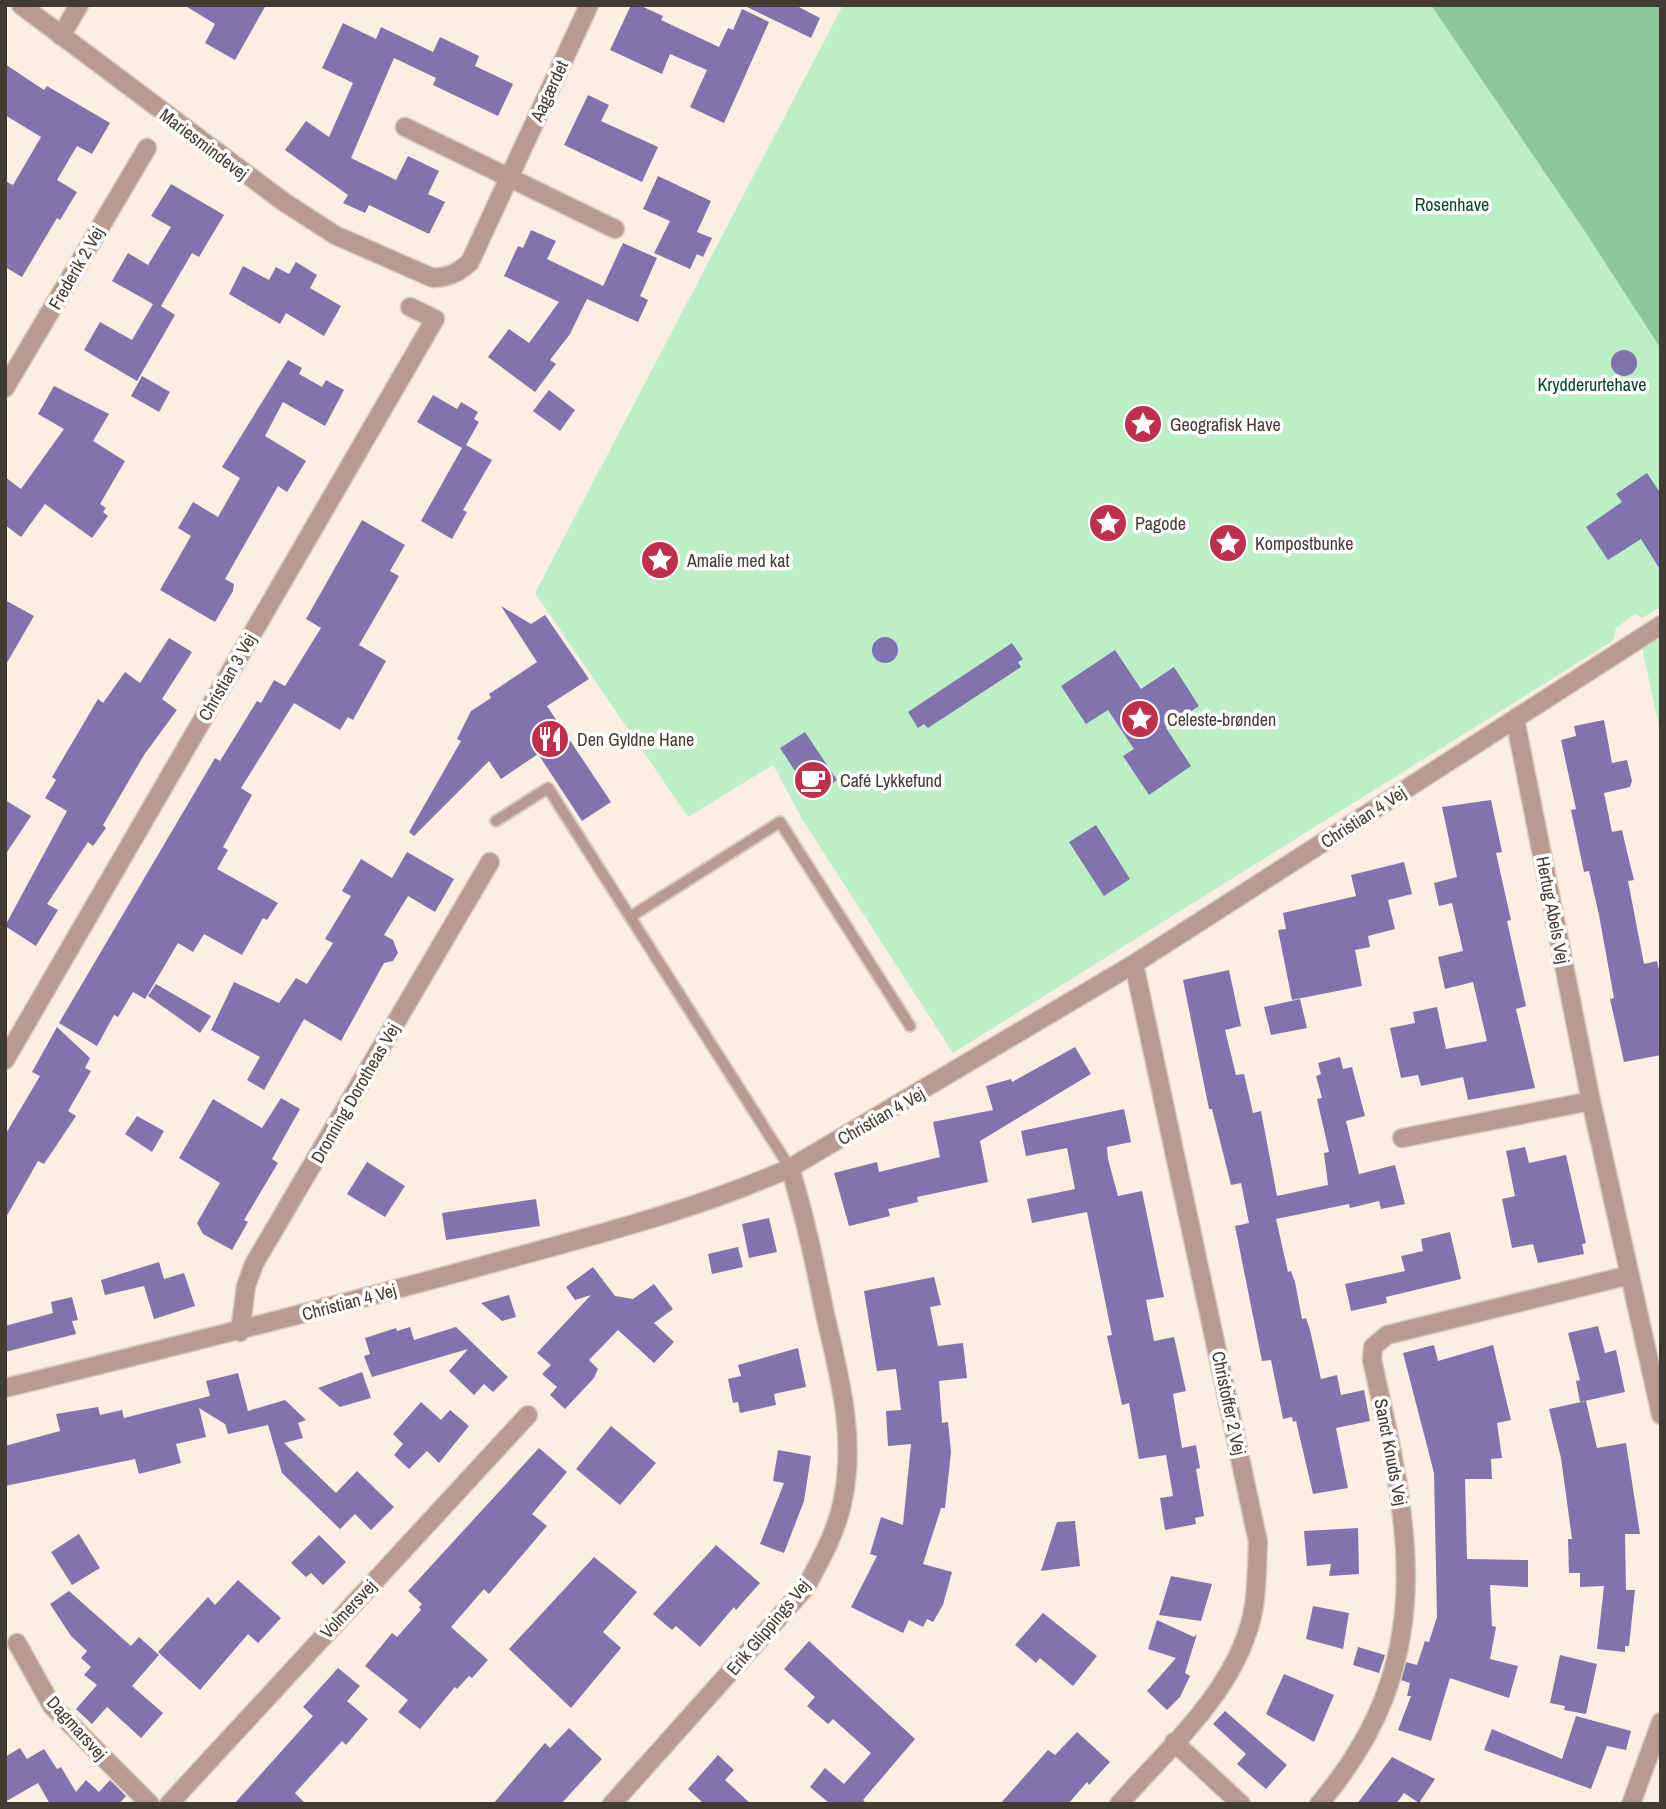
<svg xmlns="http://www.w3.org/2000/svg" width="1666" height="1809" font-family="'Archivo Narrow',sans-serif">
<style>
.green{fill:#bdefc6}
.forest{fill:#8dc799}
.building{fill:#8173ad}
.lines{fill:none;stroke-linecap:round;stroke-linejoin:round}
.lane-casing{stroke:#d7cbbe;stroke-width:14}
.street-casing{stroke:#d7cbbe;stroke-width:21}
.lane{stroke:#b99a91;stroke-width:10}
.street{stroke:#b99a91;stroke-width:18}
.labels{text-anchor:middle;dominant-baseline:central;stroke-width:7;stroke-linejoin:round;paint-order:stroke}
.street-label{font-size:18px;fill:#433b31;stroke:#fefefe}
.park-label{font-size:18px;fill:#044a20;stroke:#fefefe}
.poi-label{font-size:18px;fill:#433b31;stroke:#fefefe;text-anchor:start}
</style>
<rect width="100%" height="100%" fill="#fcefe1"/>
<path class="green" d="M843,5H1661V607L1642,618L1635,614L1616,628L1613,641L953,1053L802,819L773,765L688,817L535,593Z
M1661,635V735L1642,648Z"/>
<path class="forest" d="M1431,5H1661V349L1586,233Z"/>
<path class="building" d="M184,5H266L235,60L205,43L215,24Z
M631,5H639L663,16L661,20L719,47L728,28L733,30L742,9L769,22L724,123L690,107L707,70L670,54L662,74L610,50Z
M743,5H795L820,18L811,38Z
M343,23L376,39L381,27L433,52L440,37L479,56L475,66L513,84L498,116L433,85L436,78L394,58L351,158L396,180L408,156L439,171L428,194L445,202L429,234L369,205L365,213L343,203L348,195L285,150L306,121L329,137L353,83L322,68Z
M5,64L44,90L47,86L110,123L92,154L77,146L57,180L77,192L60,220L57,218L22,277L5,267V181L13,185L41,137L5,115Z
M588,95L609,105L601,121L658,147L642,182L564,145Z
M658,176L711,201L697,232L712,238L703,257L697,254L690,269L654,253L670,221L643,209Z
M171,184L224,215L199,257L192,253L161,306L175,315L137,381L84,350L100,322L132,340L153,304L112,281L128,253L148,265L171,227L151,216Z
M531,230L556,241L547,259L603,286L623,243L657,258L640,296L648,300L638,322L587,299L570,334L550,360L556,364L535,392L488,357L509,329L529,343L559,302L504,276L518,246L523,248Z
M296,262L317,275L310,288L341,306L324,336L286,313L280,324L229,294L243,266L269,280L276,267L289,274Z
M1611 363a13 13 0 1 1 26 0a13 13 0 1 1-26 0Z
M288,360L302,368L299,374L322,387L326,380L344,390L325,426L283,402L265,436L306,461L287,492L278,486L225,579L234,584L233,591L215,622L160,590L191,536L178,528L193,502L218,517L240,478L222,467Z
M142,376L170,392L159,412L131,396Z
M54,386L109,414L93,441L125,461L100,504L106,508L103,512L108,516L92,538L45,504L21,537L5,525V477L21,489L64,429L38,414Z
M549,390L575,410L560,431L533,411Z
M433,395L457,409L461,402L478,412L474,419L479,422L466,445L492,460L463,510L467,512L452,539L421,521L462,448L417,422Z
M1647,473L1661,494V571L1641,539L1608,560L1586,527L1622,502L1616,494Z
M362,520L405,545L390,571L399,576L359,645L386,661L353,720L348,717L340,730L294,703L241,788L252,795L223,847L228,850L217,869L278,903L267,920L263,918L242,955L204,934L193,952L178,943L145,999L133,992L118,1017L114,1015L97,1046L59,1023L215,758L220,761L257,701L261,703L274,680L285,686L321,628L306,619Z
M5,600L34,616L5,666Z
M501,606L531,624L545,615L589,679L547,706L611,802L582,821L538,754L501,779L489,761L414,836L409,832L461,741L457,739L471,711L491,698L489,694L537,662Z
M872 650a13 13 0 1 1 26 0a13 13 0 1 1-26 0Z
M169,638L192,652L162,699L177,710L144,755L103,825L106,828L93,846L88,842L47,904L58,910L36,946L5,926L67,811L45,798L56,780L52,777L98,699L103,703L125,672L140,683Z
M1012,643L1023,659L1018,662L1021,667L928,728L924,724L918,728L908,712Z
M1115,650L1141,689L1174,667L1199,706L1166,728L1191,766L1149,795L1123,756L1134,749L1108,710L1086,724L1061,686Z
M1604,720L1612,763L1627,760L1632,781L1630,787L1604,793L1612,832L1622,830L1628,856L1634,880L1628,881L1644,964L1657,961L1661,978V1055L1624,1062L1610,999L1614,998L1599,915L1589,871L1584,872L1571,810L1576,809L1561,740L1576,736L1574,726Z
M805,732L837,780L812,797L780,748Z
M5,800L31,816L5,855Z
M1491,800L1502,852L1496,853L1511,920L1507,921L1526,1006L1516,1009L1535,1088L1468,1100L1463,1077L1421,1086L1418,1075L1401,1078L1390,1028L1415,1023L1413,1012L1437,1007L1446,1049L1487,1041L1473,982L1445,989L1438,957L1463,951L1452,903L1439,906L1434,883L1457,877L1442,807Z
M1096,825L1130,879L1104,896L1069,842Z
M407,852L454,879L435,912L408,896L384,935L393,940L398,953L393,961L384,963L341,1041L304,1019L264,1090L247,1080L260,1057L211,1030L234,982L279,1003L296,978L307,984L333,943L325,939L351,896L342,891L361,859L392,878Z
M1404,862L1412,894L1388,900L1395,929L1368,936L1370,947L1355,950L1362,986L1292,1000L1278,930L1286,929L1283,913L1356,896L1351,875Z
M1229,970L1241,1026L1225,1030L1236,1075L1244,1074L1253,1113L1261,1111L1277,1196L1328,1185L1324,1153L1329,1152L1317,1099L1322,1098L1316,1076L1321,1074L1318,1063L1340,1057L1343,1069L1352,1067L1365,1116L1346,1121L1359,1174L1395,1165L1405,1204L1381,1209L1379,1201L1350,1208L1349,1204L1276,1219L1288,1272L1291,1271L1295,1282L1302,1319L1306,1318L1310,1330L1321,1379L1337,1375L1341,1395L1364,1390L1370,1421L1336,1428L1348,1488L1313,1494L1296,1421L1293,1422L1292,1417L1283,1419L1271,1360L1262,1361L1235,1226L1249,1223L1241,1183L1231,1185L1212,1109H1209L1183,980Z
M156,984L211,1016L200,1033L148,996Z
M1300,999L1307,1028L1271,1035L1264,1007Z
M57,1027L90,1058L85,1068L91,1071L68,1111L76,1116L44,1164L38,1161L5,1219V1135L40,1076L32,1072Z
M1075,1047L1091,1074L980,1141L988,1182L917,1197L918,1202L888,1209L890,1216L849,1226L834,1173L877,1162L879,1172L940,1157L933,1122L993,1110L986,1086L1011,1079L1012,1082Z
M281,1098L300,1109L272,1159L278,1163L244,1220L248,1222L232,1250L203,1234L197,1223L220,1183L179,1158L213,1099L262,1128Z
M1124,1109L1131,1142L1107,1147L1108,1159L1118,1196L1142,1191L1164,1297L1146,1300L1154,1341L1174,1337L1186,1391L1173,1394L1182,1448L1196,1445L1200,1468L1196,1469L1204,1516L1195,1518L1196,1524L1165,1530L1160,1498L1173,1496L1166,1455L1139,1459L1129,1403L1122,1405L1107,1336L1112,1335L1087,1212L1032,1223L1027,1199L1075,1189L1067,1148L1026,1156L1021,1131Z
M137,1116L164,1131L152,1152L125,1134Z
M1525,1147L1529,1163L1566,1155L1586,1243L1582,1244L1584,1254L1538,1263L1533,1244L1512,1248L1502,1199L1515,1196L1506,1151Z
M367,1162L405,1186L385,1217L347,1194Z
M536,1199L540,1226L446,1240L442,1213Z
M769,1218L777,1252L749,1258L742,1224Z
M1450,1232L1461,1279L1386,1297L1387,1303L1351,1311L1345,1284L1405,1271L1401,1256L1423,1251L1421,1239Z
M738,1247L743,1267L712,1274L708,1254Z
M159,1262L164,1279L184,1273L195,1306L154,1319L144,1286L105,1295L101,1280Z
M593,1267L615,1296L633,1299L654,1284L673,1309L654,1323L674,1342L654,1363L618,1330L589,1360L598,1369L594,1378L565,1409L550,1395L557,1387L542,1374L551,1365L537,1353L591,1295L575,1300L566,1287Z
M934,1277L941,1305L930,1307L938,1346L963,1343L967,1378L939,1381L942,1423L948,1422L951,1452L945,1508H941L923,1564L952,1572L943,1605L933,1622L927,1619L923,1627L909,1620L903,1633L851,1607L877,1556L870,1554L881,1517L903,1525L911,1444L888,1446L886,1411L901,1410L896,1369L877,1371L864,1291Z
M509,1295L516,1317L502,1321L481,1303Z
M72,1297L78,1320L72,1321L76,1334L5,1352V1326L53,1313L51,1302Z
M1598,1326L1605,1353L1616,1350L1625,1392L1580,1402L1576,1381L1580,1380L1568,1333Z
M410,1327L414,1340L456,1327L508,1377L493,1392L484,1384L474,1395L449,1371L468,1349L372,1377L364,1356L370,1354L365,1338L396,1328L397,1331Z
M1434,1345L1438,1361L1493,1345L1511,1420L1497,1423L1502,1458L1491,1459L1492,1479H1465L1467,1559L1528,1560V1587L1490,1585L1492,1626L1496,1627L1490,1659L1518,1666L1509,1698L1450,1678L1431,1741L1398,1730L1411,1696H1407L1410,1683L1401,1680L1406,1662L1417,1665L1425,1641L1429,1642L1437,1617L1434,1473L1403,1353Z
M798,1348L806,1387L774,1394L776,1405L740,1413L738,1402L733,1403L728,1379L741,1376L738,1365Z
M362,1372L371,1398L340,1407L318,1388Z
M238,1373L248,1411L285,1400L306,1420L298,1423L303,1438L284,1443L336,1493L357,1471L394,1507L371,1530L355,1514L340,1529L282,1473L268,1425L228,1434L225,1424L199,1408L206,1437L176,1444L181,1463L139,1474L135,1459L5,1486V1446L60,1431L56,1414L98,1407L100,1415L122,1410L124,1418L210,1396L206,1381Z
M1586,1401L1597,1448L1626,1443L1640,1534H1625L1626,1590H1635L1629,1646H1625V1652L1597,1649L1604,1586L1580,1587V1573H1569L1568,1539H1572L1561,1458L1549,1409Z
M421,1402L441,1420L450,1410L469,1426L439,1463L427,1451L409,1469L394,1455L403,1444L393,1434Z
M611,1426L656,1463L620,1505L576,1469Z
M539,1448L567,1472L532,1514L547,1526L489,1594L484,1589L451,1627L488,1660L472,1678L469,1676L457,1689L455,1687L420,1729L398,1712L408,1700L365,1666L392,1633L397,1637L421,1610L419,1607L422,1604L408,1591Z
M778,1450L811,1456L804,1501L784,1553L760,1544L784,1483L773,1481Z
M1075,1521L1080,1566L1041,1571L1057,1522Z
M1358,1528L1359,1574L1329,1576L1331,1564L1307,1566L1304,1531Z
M79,1534L100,1568L72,1585L51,1552Z
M319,1535L346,1562L323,1585L311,1573L306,1577L291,1563Z
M716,1545L760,1583L736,1610L734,1607L700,1647L676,1626L672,1630L653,1614Z
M594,1557L637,1592L603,1632L621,1648L571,1708L509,1649Z
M1171,1576L1212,1584L1201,1621L1159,1615Z
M238,1580L281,1618L258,1643L248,1634L200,1690L158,1652L208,1597L215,1605Z
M69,1591L131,1646L139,1637L159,1655L132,1686L163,1713L141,1738L107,1707L92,1724L76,1709L97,1685L84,1675L91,1667L81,1658L87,1651L71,1636L50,1604Z
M1313,1606L1349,1613L1343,1649L1306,1639Z
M1043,1613L1097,1656L1073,1686L1040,1658L1036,1663L1015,1645Z
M1157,1620L1194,1637L1197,1634L1185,1673L1190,1676L1180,1697L1167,1710L1147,1691L1176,1658L1148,1649Z
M809,1641L915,1739L863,1800L867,1804H826L828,1802L810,1787L825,1768L844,1784L871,1753L833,1719L828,1724L807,1706L815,1697L784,1669Z
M1358,1647L1385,1655L1379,1673L1353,1665Z
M1560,1655L1597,1664L1586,1714L1564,1710L1565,1706L1550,1703Z
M338,1668L360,1686L347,1701L368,1719L346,1745L342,1741L295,1793L306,1804H234L313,1716L303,1707Z
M1284,1674L1334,1695L1314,1742L1266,1714Z
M1225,1711L1287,1765L1266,1789L1237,1764L1246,1754L1213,1724Z
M1576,1716L1631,1731L1626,1750L1607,1746L1591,1789L1484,1750L1492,1729L1562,1759Z
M569,1728L602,1759L561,1804H493L545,1743L550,1748Z
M1077,1732L1110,1762L1089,1785L1087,1782L1068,1804H1000L1048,1750L1055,1755Z
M20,1748L27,1759L44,1749L57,1769L61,1767L76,1792L86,1780L99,1792L110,1780L126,1796L119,1804H50L38,1783L5,1802V1757Z
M718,1755L734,1770L725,1780L751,1804H704L688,1789Z
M1392,1757L1435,1779L1419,1803L1404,1793L1396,1804H1357Z"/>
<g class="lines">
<defs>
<path id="lane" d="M496,821L548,788L790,1168
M630,917L780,822L910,1026"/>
<path id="street" d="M21,5L284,202L335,235L433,278C449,277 458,273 470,262L589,5
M61,36L79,5
M405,127L615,229
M5,388L147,148
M1515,719L1591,1101L1661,1415
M5,1060L435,319L410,307
M1402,1138L1591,1101
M240,1332L246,1286L254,1264L490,862
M5,1388C165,1349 324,1309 482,1266C587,1237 691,1212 790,1168L1134,964L1661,625
M17,1643L52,1706L150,1804
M1174,1742L1241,1804
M169,1804L528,1415
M612,1804L806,1587C821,1559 837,1531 843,1499C856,1436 839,1375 825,1314C815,1265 805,1216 790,1168
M1119,1804C1170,1746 1241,1686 1254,1606C1257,1585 1257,1563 1258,1542L1134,964
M1319,1804C1441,1661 1410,1527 1372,1360L1373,1347L1387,1335L1630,1275
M1631,1804L1661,1722"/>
</defs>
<use href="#lane" class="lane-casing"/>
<use href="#street" class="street-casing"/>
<use href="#lane" class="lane"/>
<use href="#street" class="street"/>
</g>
<defs>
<symbol id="sight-disc" viewBox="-11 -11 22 22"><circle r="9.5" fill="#c02f4c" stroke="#fefefe"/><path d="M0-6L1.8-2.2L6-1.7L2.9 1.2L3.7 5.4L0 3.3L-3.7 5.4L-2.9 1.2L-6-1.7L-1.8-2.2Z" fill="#fff"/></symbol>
<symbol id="restaurant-disc" viewBox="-11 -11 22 22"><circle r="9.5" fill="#c02f4c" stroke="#fefefe"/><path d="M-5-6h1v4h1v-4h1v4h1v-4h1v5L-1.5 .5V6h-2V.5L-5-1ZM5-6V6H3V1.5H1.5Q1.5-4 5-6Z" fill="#fff"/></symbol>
<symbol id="cafe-disc" viewBox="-11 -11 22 22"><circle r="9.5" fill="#c02f4c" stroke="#fefefe"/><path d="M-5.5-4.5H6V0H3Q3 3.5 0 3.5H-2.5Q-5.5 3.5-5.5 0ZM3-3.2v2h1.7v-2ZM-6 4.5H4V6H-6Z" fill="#fff"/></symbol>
</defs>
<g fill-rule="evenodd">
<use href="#sight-disc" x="1121" y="402" width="44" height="44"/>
<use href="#sight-disc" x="1086" y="501" width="44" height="44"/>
<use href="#sight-disc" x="1206" y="521" width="44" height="44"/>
<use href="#sight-disc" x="638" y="538" width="44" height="44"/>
<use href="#sight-disc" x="1118" y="697" width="44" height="44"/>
<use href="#restaurant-disc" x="528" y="717" width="44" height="44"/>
<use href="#cafe-disc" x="791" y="758" width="44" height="44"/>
</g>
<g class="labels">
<g class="street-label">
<text transform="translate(549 91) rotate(-65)">Aagærdet</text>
<text transform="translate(204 144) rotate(37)">Mariesmindevej</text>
<text transform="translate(76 268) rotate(-60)">Frederik 2 Vej</text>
<text transform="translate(227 677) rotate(-60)">Christian 3 Vej</text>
<text transform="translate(1363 817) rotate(-33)">Christian 4 Vej</text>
<text transform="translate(1553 910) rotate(79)">Hertug Abels Vej</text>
<text transform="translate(355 1093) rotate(-60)">Dronning Dorotheas Vej</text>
<text transform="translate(881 1116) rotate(-30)">Christian 4 Vej</text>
<text transform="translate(349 1302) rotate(-15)">Christian 4 Vej</text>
<text transform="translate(1229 1403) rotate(78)">Christoffer 2 Vej</text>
<text transform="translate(1391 1452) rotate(79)">Sanct Knuds Vej</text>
<text transform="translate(348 1609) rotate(-47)">Volmersvej</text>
<text transform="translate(768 1627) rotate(-50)">Erik Glippings Vej</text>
<text transform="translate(77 1728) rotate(48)">Dagmarsvej</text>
</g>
<g class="park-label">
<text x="1452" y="204">Rosenhave</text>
<text x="1592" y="384">Krydderurtehave</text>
</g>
<g class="poi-label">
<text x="1170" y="424">Geografisk Have</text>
<text x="1135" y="523">Pagode</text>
<text x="1255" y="543">Kompostbunke</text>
<text x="687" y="560">Amalie med kat</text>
<text x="1167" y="719">Celeste-brønden</text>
<text x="577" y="739">Den Gyldne Hane</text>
<text x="840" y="780">Café Lykkefund</text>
</g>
</g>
<rect width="1666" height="1809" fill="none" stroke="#433b31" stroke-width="14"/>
</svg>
